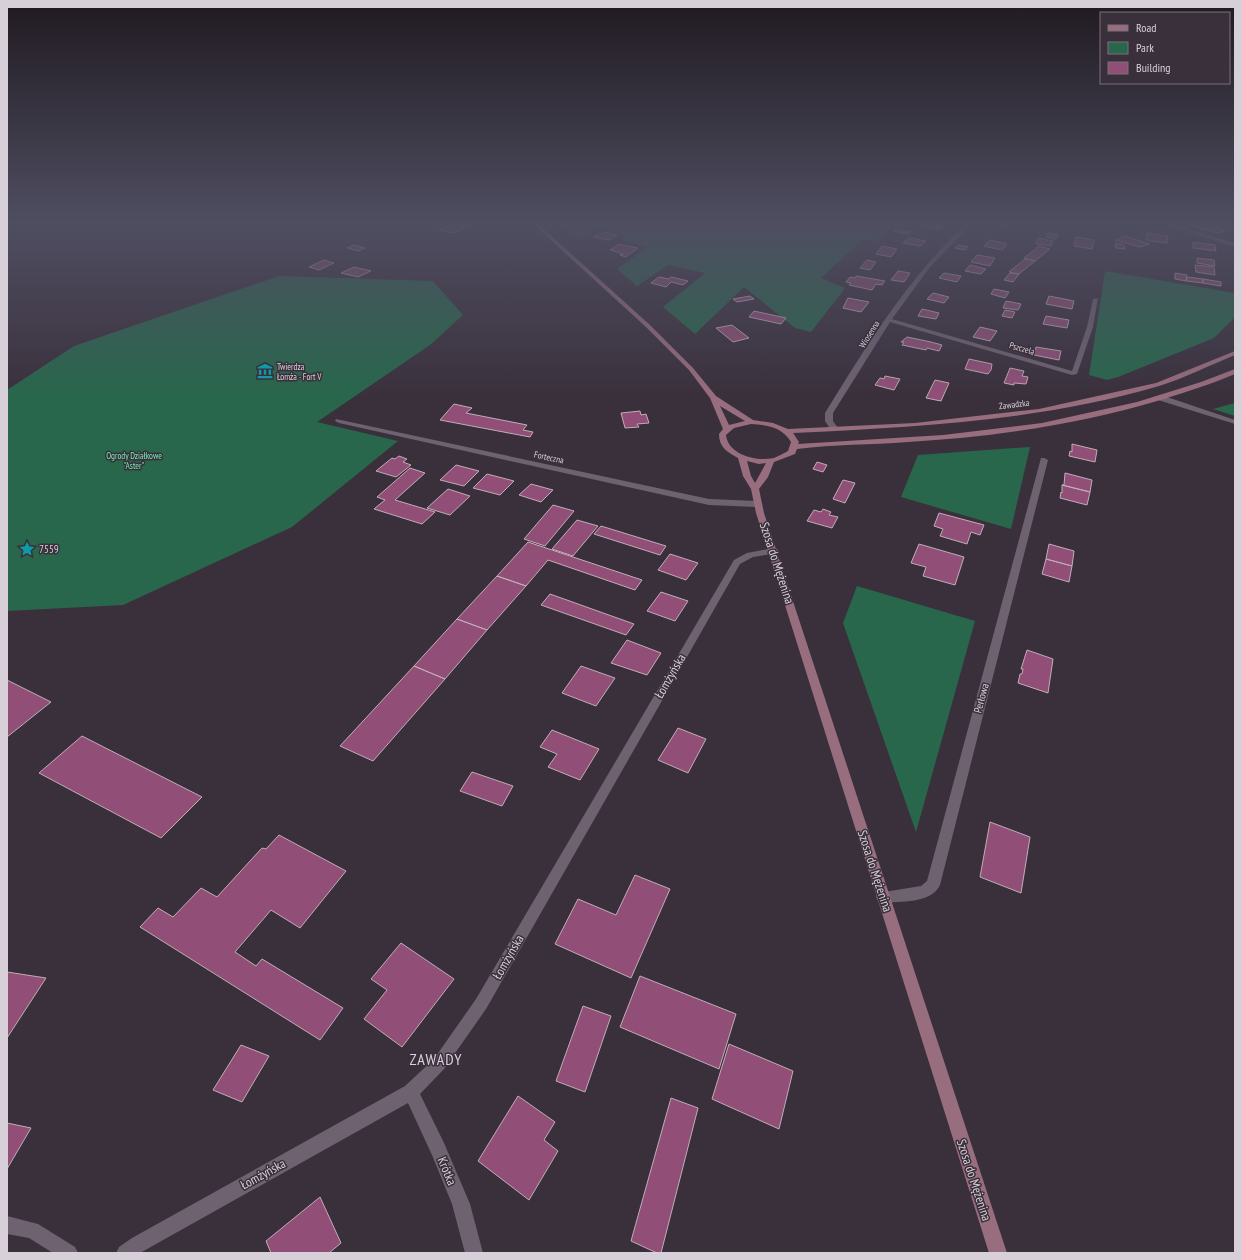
<svg xmlns="http://www.w3.org/2000/svg" width="1242" height="1260" font-family="'PT Sans Narrow',sans-serif">
<style>
.green{fill:#28674c}
.building{fill:#914f77;stroke:#c0adb7}
.lines{fill:none;stroke-linecap:round;stroke-linejoin:round}
.street{fill:#6e6270;fill-rule:evenodd}
.secondary{fill:#986d7e;fill-rule:evenodd}
.labels{text-anchor:middle;dominant-baseline:central;stroke-width:3;stroke-linejoin:round;paint-order:stroke}
.far-street-label{font-size:9px;fill:#d7d0d8;stroke:#3a303c}
.far-poi-label{font-size:9px;fill:#d7d0d8;stroke:#3a303c;text-anchor:start}
.far-park-label{font-size:9px;fill:#73eab4;stroke:#3a303c}
.poi-label{font-size:11px;fill:#d7d0d8;stroke:#3a303c;text-anchor:start}
.street-label{font-size:11px;fill:#d7d0d8;stroke:#3a303c}
.near-street-label{font-size:13px;fill:#d7d0d8;stroke:#3a303c}
.near-quarter-label{font-size:16px;letter-spacing:1px;fill:#dbcedd;stroke:#3a303c}
</style>
<rect width="100%" height="100%" fill="#3a303c"/>
<path class="green" d="M559,222H897L876,241L863,239L821,278L845,288L811,332L795,328L744,287L695,334L663,307L705,273L668,265L637,286L617,269L648,247L620,240L626,235L599,227L578,238Z
M1105,271L1235,293V317L1214,338L1118,377L1107,380L1089,375Z
M279,276L433,281L463,315L430,345L317,422L398,441L292,527L123,605L7,611V390L74,346Z
M1235,403V416L1213,409Z
M1030,447L1011,529L901,497L918,455Z
M857,586L975,621L916,832L843,623Z"/>
<path class="building" d="M456,222H477L454,233L439,230Z
M928,222H935L945,225L939,230L922,226Z
M990,222H1013L1008,226Z
M1201,222L1220,226L1216,227L1225,230L1218,233L1188,225Z
M896,229L911,232L908,234L893,231Z
M605,232L617,235L609,240L593,237Z
M1048,233L1058,234L1056,239L1046,237Z
M1147,233L1168,236L1167,243L1146,240Z
M1125,236L1149,244L1140,247L1115,240Z
M1076,237L1094,240L1092,249L1074,246Z
M910,238L926,241L920,246L903,243Z
M1038,238L1053,241L1051,246L1036,244Z
M990,240L1007,244L1002,250L984,246Z
M1193,242L1215,245L1216,251L1193,248Z
M1115,243L1124,245L1125,249L1116,248Z
M619,244L628,246L638,248L626,257L620,255L623,254L610,250Z
M354,245L365,248L358,251L347,248Z
M959,245L968,247L965,250L955,248Z
M882,246L897,249L891,257L876,254Z
M1039,246L1050,249L1035,261L1024,258Z
M977,255L995,258L990,266L971,262Z
M1197,258L1214,260L1215,266L1197,263Z
M1025,259L1035,261L1019,274L1009,272Z
M324,260L334,263L319,270L309,267Z
M867,260L876,262L870,270L860,268Z
M970,265L986,269L981,274L965,271Z
M1195,265L1214,267L1215,275L1196,272Z
M354,267L371,271L358,277L341,273Z
M898,271L910,273L904,282L891,280Z
M944,273L961,276L957,282L939,278Z
M1010,273L1019,274L1013,282L1004,280Z
M1175,273L1187,275L1186,281L1175,279Z
M856,276L885,281L882,285L876,284L872,290L849,285L851,283L846,282L850,277L855,278Z
M659,277L669,279L671,277L688,281L683,285L671,282L666,287L651,283Z
M1187,277L1203,279V283L1186,281Z
M1203,279L1221,282V286L1203,283Z
M994,289L1009,292L1005,298L991,294Z
M933,293L949,297L944,303L927,299Z
M750,296L754,299L737,302L733,299Z
M1049,296L1074,301L1072,309L1046,304Z
M848,298L869,302L861,312L843,308Z
M1006,301L1021,304L1018,310L1003,308Z
M922,309L939,313L936,319L918,316Z
M1005,310L1015,312L1012,318L1002,316Z
M754,311L786,318L781,324L749,317Z
M1046,316L1069,320L1067,328L1043,324Z
M732,325L749,338L733,342L716,328Z
M980,327L997,331L990,341L973,337Z
M907,337L931,342L942,345L939,351L927,348L926,350L902,345L904,342H901Z
M1036,347L1061,351L1059,360L1034,355Z
M969,359L992,364L991,370L988,374L965,369Z
M1010,368L1024,371L1022,376L1028,377L1026,384L1014,383V385L1004,383Z
M885,376L900,379L894,390L875,385L880,378L884,379Z
M935,380L949,383L941,401L926,398Z
M454,404L472,408L466,413L527,425L523,430L533,432L530,437L440,420Z
M640,411L641,415L646,414L649,423L637,424L639,427L625,428L621,413Z
M1072,444L1097,450L1095,462L1069,456L1070,451L1072,452Z
M399,456L407,459L403,462L411,465L396,477L376,471L392,458L395,459Z
M817,462L827,465L823,472L813,469Z
M456,465L479,471L464,486L440,480Z
M410,468L425,473L395,500L435,512L422,524L374,509L385,500L377,497Z
M1065,473L1092,480L1090,492L1062,485H1064Z
M487,474L514,481L500,495L473,488Z
M843,480L855,483L845,503L833,499Z
M531,484L553,490L541,502L519,495Z
M1062,485L1090,492L1087,505L1060,498L1061,492L1062,493Z
M448,489L470,496L450,515L427,508Z
M553,505L574,511L545,546L524,539Z
M823,509L831,512L829,515L838,517L832,528L807,521L814,510L821,512Z
M939,513L984,525L980,535L971,532L967,544L940,536L943,529L934,526Z
M577,520L598,526L573,556L552,549Z
M601,526L666,546L660,555L594,534Z
M528,542L642,580L635,590L548,560L526,586L497,576Z
M919,544L964,557L955,585L923,576L926,567L911,563Z
M1049,544L1074,551L1072,566L1046,559Z
M670,554L698,563L686,580L658,570Z
M1046,559L1072,566L1069,582L1042,574Z
M497,576L526,586L487,630L457,619Z
M661,592L688,601L675,621L647,611Z
M550,594L634,624L626,635L541,605Z
M457,619L487,630L445,679L414,666Z
M627,640L661,653L647,675L611,663Z
M1027,650L1053,659L1048,693L1018,683L1020,674H1022L1023,669H1021Z
M414,666L445,679L373,761L340,746Z
M581,666L615,678L596,706L562,693Z
M7,680L51,702L7,737Z
M678,728L706,739L688,773L658,760Z
M552,730L599,749L580,780L548,767L557,754L540,747Z
M82,736L202,797L161,838L39,773Z
M472,772L513,786L502,806L460,791Z
M990,822L1030,837L1021,893L980,877Z
M279,835L346,871L300,928L271,910L235,952L256,966L262,959L343,1008L320,1040L140,927L158,908L173,917L201,888L217,897L262,848L266,849Z
M635,875L670,889L631,978L555,944L578,899L616,915Z
M401,943L454,979L402,1047L364,1019L387,990L371,979Z
M7,972L46,978L7,1038Z
M640,976L736,1014L719,1069L620,1027Z
M583,1006L611,1016L585,1092L556,1081Z
M729,1044L793,1071L779,1129L712,1099Z
M241,1045L269,1056L242,1102L213,1090Z
M518,1096L555,1122L544,1140L558,1151L529,1200L478,1161Z
M671,1098L698,1108L661,1253H657L631,1241Z
M7,1123L31,1128L7,1169Z
M320,1197L341,1243L329,1253H271L266,1241Z"/>
<g class="lines">
<path class="street" d="M968,222H974L930,267L892,319L1072,371L1087,327L1093,299L1098,298L1093,327L1077,374L1072,375L890,322L833,413V421L838,428L834,430H831L825,421V413C867,345 909,276 968,222Z
M1157,222H1164L1235,243V247Z
M1158,396H1164L1235,420V424L1158,400Z
M336,419L709,499L757,501L761,504L757,507L709,505L339,423L335,421Z
M1041,458H1044L1048,460L940,885C931,904 900,901 883,903L878,901L876,897L878,893L921,886L927,881Z
M774,548L777,549L779,551L777,553L753,557L740,564L486,1009L444,1069L420,1094L444,1143L470,1204L483,1253H465L452,1204L432,1155L408,1103L140,1253H116L119,1247L132,1238L405,1086L434,1059L476,999L734,560L747,553Z
M7,1216L38,1224L75,1247L78,1253H53L29,1238L7,1234Z"/>
<path class="secondary" d="M531,222H536L650,325L693,368L716,396L753,420L773,423L788,429L915,423L1039,409L1156,383L1235,351V355C1210,365 1185,378 1159,386C1040,421 916,427 793,433L799,442L798,444L943,435L1042,423L1137,402L1201,382L1235,369V374C1212,384 1188,391 1164,399C1081,424 995,437 908,442C871,445 834,444 797,449L795,454L774,462L768,477L759,489L764,513L1007,1253H989L756,513L751,489L743,476L738,458C727,452 719,447 719,434L723,429L710,398L689,370L646,327ZM720,406L745,421L729,425ZM751,424C767,425 782,427 791,442L788,451C784,453 779,456 774,458C757,462 728,455 726,435L734,428ZM747,461L759,464L766,463L755,483L751,476Z"/>
</g>
<linearGradient id="sky" x2="0" y2="1"><stop stop-color="#201a21"/><stop offset="0.56" stop-color="#4f4e61"/><stop offset="1" stop-color="#4f4e61" stop-opacity="0"/></linearGradient>
<rect width="1242" height="398" fill="url(#sky)"/>
<defs>
<symbol id="museum-bare" viewBox="-9 -9 18 18"><path d="M0-6L6-3V-2H-6V-3ZM-5-1h2V3h-2ZM-1-1h2V3h-2ZM3-1h2V3H3ZM-6 4H6V6H-6Z" fill="#0f9aa8" stroke="#3a303c" stroke-width="2.5" paint-order="stroke"/></symbol>
<symbol id="sight-bare" viewBox="-9 -9 18 18"><path d="M0-6L1.8-2.2L6-1.7L2.9 1.2L3.7 5.4L0 3.3L-3.7 5.4L-2.9 1.2L-6-1.7L-1.8-2.2Z" fill="#0f9aa8" stroke="#3a303c" stroke-width="2.5" paint-order="stroke"/></symbol>
</defs>
<g fill-rule="evenodd">
<use href="#museum-bare" x="254" y="360" width="22" height="22"/>
<use href="#sight-bare" x="16" y="538" width="22" height="22"/>
</g>
<g class="labels">
<g class="far-street-label">
<text transform="translate(869 334) rotate(-58)">Wiosenna</text>
<text transform="translate(1022 348) rotate(16)">Pszczela</text>
<text transform="translate(1014 404) rotate(-7)">Zawadzka</text>
<text transform="translate(549 457) rotate(12)">Forteczna</text>
</g>
<g class="far-poi-label">
<text x="277" y="366">Twierdza<tspan x="277" dy="10">Łomża - Fort V</tspan></text>
</g>
<g class="far-park-label">
<text x="134" y="455">Ogrody Działkowe<tspan x="134" dy="10">"Aster"</tspan></text>
</g>
<g class="poi-label">
<text x="39" y="549">7559</text>
</g>
<g class="street-label">
<text transform="translate(981 698) rotate(-75)">Perłowa</text>
</g>
<g class="near-street-label">
<text transform="translate(777 563) rotate(72)">Szosa do Mężenina</text>
<text transform="translate(670 676) rotate(-60)">Łomżyńska</text>
<text transform="translate(875 871) rotate(72)">Szosa do Mężenina</text>
<text transform="translate(508 957) rotate(-60)">Łomżyńska</text>
<text transform="translate(447 1171) rotate(67)">Krótka</text>
<text transform="translate(263 1174) rotate(-29)">Łomżyńska</text>
<text transform="translate(974 1180) rotate(72)">Szosa do Mężenina</text>
</g>
<g class="near-quarter-label">
<text x="436" y="1059">ZAWADY</text>
</g>
</g>
<rect width="1242" height="1260" fill="none" stroke="#d7d0d8" stroke-width="16"/>
<rect x="1100" y="12" width="130" height="72" fill="#3a303c" stroke="#79707a"/>
<rect x="1108" y="25" width="20" height="6" fill="#986d7e" stroke="#79707a"/>
<text x="1136" y="32" font-size="12" fill="#d7d0d8">Road</text>
<rect x="1108" y="42" width="20" height="12" fill="#28674c" stroke="#79707a"/>
<text x="1136" y="52" font-size="12" fill="#d7d0d8">Park</text>
<rect x="1108" y="62" width="20" height="12" fill="#914f77" stroke="#79707a"/>
<text x="1136" y="72" font-size="12" fill="#d7d0d8">Building</text>
</svg>
